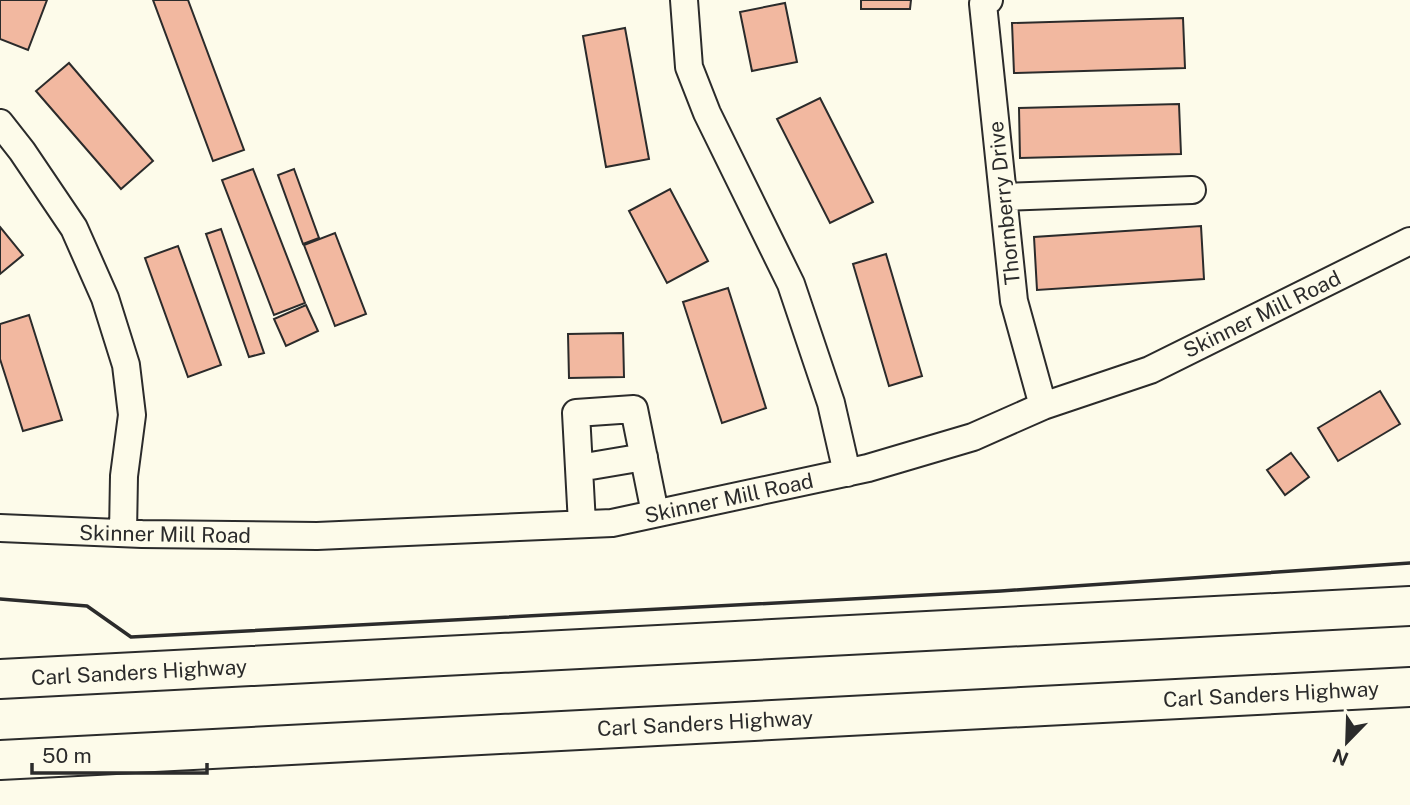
<svg xmlns="http://www.w3.org/2000/svg" width="1410" height="805" font-family="'Public Sans',sans-serif">
<style>
.building{fill:#f2b8a0;stroke:#2b2b2b;stroke-width:2}
.lines{fill:none;stroke-linecap:round;stroke-linejoin:round}
.minor-casing{stroke:#2b2b2b;stroke-width:30}
.highway-casing{stroke:#2b2b2b;stroke-width:42}
.minor{stroke:#fdfbea;stroke-width:26}
.highway{stroke:#fdfbea;stroke-width:38}
.wall{stroke:#2b2b2b;stroke-width:3.5}
.labels{text-anchor:middle;dominant-baseline:central;stroke-width:5;stroke-linejoin:round;paint-order:stroke}
.street-label{font-size:21px;fill:#2b2b2b;stroke:#fdfbea}
</style>
<rect width="100%" height="100%" fill="#fdfbea"/>
<path class="building" d="M0,0H47L28,50L0,39Z
M153,0H188L244,150L213,161Z
M861,0H911L910,9H861Z
M785,3L797,62L752,71L740,12Z
M1183,18L1185,68L1014,73L1012,23Z
M625,28L649,159L606,167L583,36Z
M69,63L153,161L121,189L36,91Z
M820,98L873,202L830,223L777,119Z
M1179,104L1181,154L1020,158L1019,108Z
M253,169L305,303L274,315L222,180Z
M294,169L319,238L303,244L278,175Z
M670,189L708,261L667,283L629,211Z
M1201,226L1204,279L1037,290L1034,237Z
M0,227L23,255L0,274Z
M221,229L264,353L249,357L206,234Z
M335,233L366,314L335,326L304,245Z
M178,246L221,365L188,377L145,258Z
M886,254L922,376L889,386L853,264Z
M728,288L766,408L722,423L683,302Z
M306,305L318,331L286,346L274,319Z
M29,315L62,420L23,431L0,359V324Z
M623,333L624,377L569,378L568,334Z
M1380,391L1400,424L1338,461L1318,428Z
M1291,453L1309,477L1285,495L1267,470Z"/>
<g class="lines">
<defs>
<path id="minor" d="M684,0L689,67L707,113L791,284L831,403L847,473
M989,0L983,4L1014,301L1043,406
M0,123L22,151L74,228L105,298L126,365L132,415L124,476L123,533
M1004,197L1192,190
M579,468L644,457
M582,524L576,413L634,409L655,513
M0,528L142,534L317,536L612,523L868,468L973,437L1043,406L1150,370L1410,241"/>
<path id="highway" d="M0,679L1410,606
M0,760L1410,687"/>
</defs>
<use href="#minor" class="minor-casing"/>
<use href="#highway" class="highway-casing"/>
<use href="#minor" class="minor"/>
<use href="#highway" class="highway"/>
<path class="wall" d="M0,599L87,606L131,637L1001,591L1410,563"/>
</g>
<g class="labels">
<g class="street-label">
<text transform="translate(1004 203) rotate(-96)">Thornberry Drive</text>
<text transform="translate(1262 314) rotate(-26)">Skinner Mill Road</text>
<text transform="translate(729 498) rotate(-12)">Skinner Mill Road</text>
<text transform="translate(165 534) rotate(1)">Skinner Mill Road</text>
<text transform="translate(139 672) rotate(-3)">Carl Sanders Highway</text>
<text transform="translate(1271 694) rotate(-3)">Carl Sanders Highway</text>
<text transform="translate(705 723) rotate(-3)">Carl Sanders Highway</text>
</g>
</g>
<g transform="translate(1347 742) rotate(203)" stroke="#fdfbea" stroke-width="5" paint-order="stroke">
<path d="M0-5L12 26L0 18L-12 26Z" fill="#2b2b2b"/>
<text y="-10" font-size="19" font-weight="bold" text-anchor="middle" fill="#2b2b2b">N</text>
</g>
<path d="M32 763v10h175v-10" fill="none" stroke="#2b2b2b" stroke-width="3.5"/>
<text x="42" y="763" font-size="21" fill="#2b2b2b" stroke="#fdfbea" stroke-width="5" paint-order="stroke">50 m</text>
</svg>
